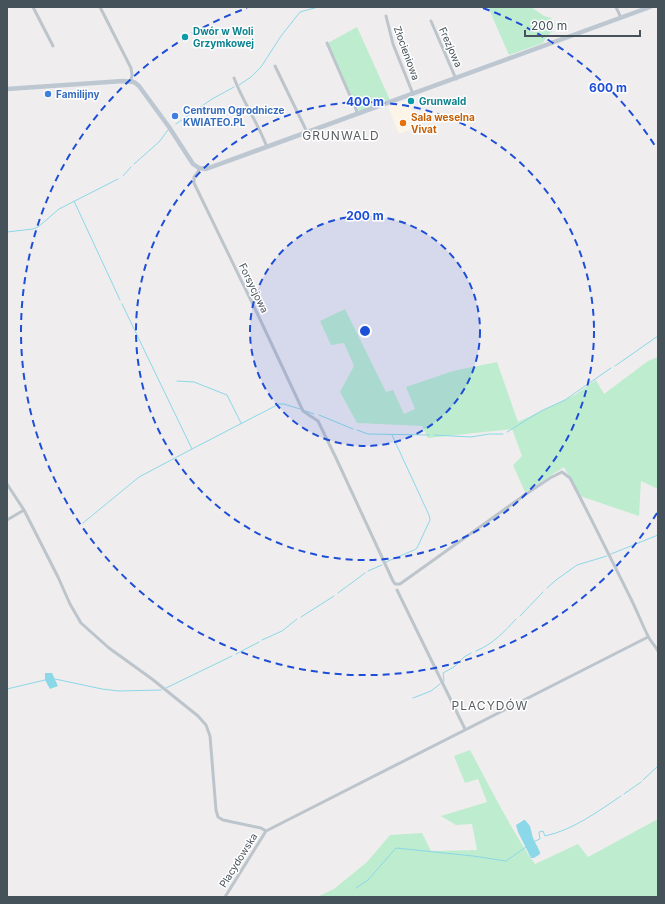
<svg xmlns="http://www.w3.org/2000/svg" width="665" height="904" font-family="Inter,sans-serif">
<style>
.commercial{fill:#fbf4e7}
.green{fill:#bdedce}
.water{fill:#8bd8e8}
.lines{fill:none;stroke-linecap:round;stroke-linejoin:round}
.stream{stroke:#8bd8e8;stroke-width:1}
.street{stroke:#bcc5cc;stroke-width:3}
.secondary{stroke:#bcc7d1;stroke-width:4.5}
.ring{fill:none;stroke:#1d4ed8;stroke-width:2;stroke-dasharray:7 5}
.culture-dot{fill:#0f9aa8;stroke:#fff;stroke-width:1.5}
.shop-dot{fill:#3f7fe0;stroke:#fff;stroke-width:1.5}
.food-dot{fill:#e8710a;stroke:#fff;stroke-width:1.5}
.labels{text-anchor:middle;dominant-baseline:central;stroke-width:3;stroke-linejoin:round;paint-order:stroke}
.culture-label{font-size:10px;font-weight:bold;fill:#0d838f;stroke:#fff;text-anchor:start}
.street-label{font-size:10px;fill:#46525a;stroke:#fff}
.shop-label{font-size:10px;font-weight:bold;fill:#366cbe;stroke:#fff;text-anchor:start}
.food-label{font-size:10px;font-weight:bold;fill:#c56008;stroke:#fff;text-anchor:start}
.quarter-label{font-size:12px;letter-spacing:1px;fill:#5a5e62;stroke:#fff}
.centre{fill:#1d4ed8;stroke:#fff;stroke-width:2}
.ring-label{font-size:12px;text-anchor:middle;font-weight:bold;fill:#1d4ed8;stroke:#fff;stroke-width:3;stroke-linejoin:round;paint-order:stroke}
</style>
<rect width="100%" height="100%" fill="#f0edee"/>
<path class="commercial" d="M408,100L419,126L399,134L388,107Z"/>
<path class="green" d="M488,7H531L544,16L551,18L555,24C553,34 547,34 543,43L509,55Z
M357,27L390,100L361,111L358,110L328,43Z
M345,309L386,392L393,390L404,414L415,409L406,387L453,371L497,362L518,422L575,395L596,380L604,394L648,361L658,357V489L641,481L639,516L580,496L564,467L525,492L513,465L522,456L512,429L428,438L422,426L357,423L340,392L354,366L344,343L331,345L320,321Z
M470,750C491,789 510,828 535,864L578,844L588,857L658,819V897H317L334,889L367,862L390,835L422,833L431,851L477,850L472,824L456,825L441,816L487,802L478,779L465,783L454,756Z"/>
<path class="water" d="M45,673H52L58,686L50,689L45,680Z
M524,820H525L530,826L533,838L540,852V854L534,858H531L518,832L516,825Z"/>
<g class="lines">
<path class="stream" d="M239,85L251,77L261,67L281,36L300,12L318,7
M176,124L212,99L234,87
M134,164L159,142L168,130
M123,176L131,167
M74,201L120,300
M7,232L33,229L38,227L59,209L118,179
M615,366L658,336
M177,381L194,382L227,395L241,423
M306,411L314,414
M319,415L353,429
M357,430L368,434L429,435
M507,432L541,411L565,400L611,368
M434,435L471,437L489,434H503
M192,449L279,404H284L300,409
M83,523L139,477L192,449L122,304
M611,554L658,535
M386,562L414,550L417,548L430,520L429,515L392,435
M368,571L382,565
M547,588L556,580L577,565L607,556
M338,593L365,573
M520,616L543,592
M301,617L334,596
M262,640L282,631L297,619
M476,651C493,644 504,632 516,619
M236,654L259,642
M55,679L102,689L119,691L161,690
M444,681L443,673L454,667L464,657L471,653
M166,688L232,656
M7,689L45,680
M413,698L431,691L440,684
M643,780L658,766
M624,794L641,782
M535,841L540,839L539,832L543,831L545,836C573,830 597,812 621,796
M356,888L368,880L396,848L473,856L506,861L526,847"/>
<path class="street" d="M33,7L53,46
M100,7L131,68L132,75L131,81
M616,7L621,18
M386,16L393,44L413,94
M431,21L456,79
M327,43L358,114
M275,66L307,132
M234,78C243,102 258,123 267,147
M199,168L198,172L194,177V183L258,315L303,411L318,421L336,458L393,581L395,584H400L526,494L550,478L562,472L570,478C591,518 611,559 631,599C637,611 642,624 648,636C650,641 655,645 658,651
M7,484L24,510L58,577L70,604L81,623L109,648L152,679L198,716L206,725L210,736L216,810L218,817L223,820L261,828L266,831
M7,520L24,510
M397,590L465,729
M266,831L648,637
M225,897L266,831"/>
<path class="secondary" d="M7,89L123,81L134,82L139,86L169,127L193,164L199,168L206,169L650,7"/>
</g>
<circle cx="365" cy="331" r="115" fill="#1d4ed8" fill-opacity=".12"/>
<g class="ring">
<circle cx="365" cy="331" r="115"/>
<circle cx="365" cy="331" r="229"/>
<path d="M657 513A344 344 0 1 1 247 8M483 8A344 344 0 0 1 657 149"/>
</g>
<g class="culture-dot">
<circle cx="185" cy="37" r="4"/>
<circle cx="411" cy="101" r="4"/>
</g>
<g class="shop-dot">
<circle cx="48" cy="94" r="4"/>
<circle cx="175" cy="116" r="4"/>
</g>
<circle class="food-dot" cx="403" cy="123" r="4"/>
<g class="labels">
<g class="culture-label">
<text x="193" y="31">Dwór w Woli<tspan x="193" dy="12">Grzymkowej</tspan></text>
<text x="419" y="101">Grunwald</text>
</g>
<g class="street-label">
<text transform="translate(451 47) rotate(66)">Frezjowa</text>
<text transform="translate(407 53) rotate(70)">Złocieniowa</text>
<text transform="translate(254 288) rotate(64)">Forsycjowa</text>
<text transform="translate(238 860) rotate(-58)">Placydowska</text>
</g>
<g class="shop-label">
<text x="56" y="94">Familijny</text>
<text x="183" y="110">Centrum Ogrodnicze<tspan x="183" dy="12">KWIATEO.PL</tspan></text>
</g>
<g class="food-label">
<text x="411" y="117">Sala weselna<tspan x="411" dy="12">Vivat</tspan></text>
</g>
<g class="quarter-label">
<text x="341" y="135">GRUNWALD</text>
<text x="490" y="705">PLACYDÓW</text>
</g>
</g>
<circle cx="365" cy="331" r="6" class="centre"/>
<g class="ring-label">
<text x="608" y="92">600 m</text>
<text x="365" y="106">400 m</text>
<text x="365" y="220">200 m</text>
</g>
<rect width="665" height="904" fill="none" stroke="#46525a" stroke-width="16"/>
<path d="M525 30v6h115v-6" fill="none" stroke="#46525a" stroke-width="2"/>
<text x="531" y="30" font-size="12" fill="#46525a" stroke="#ffffff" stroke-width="3" paint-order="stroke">200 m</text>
</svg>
